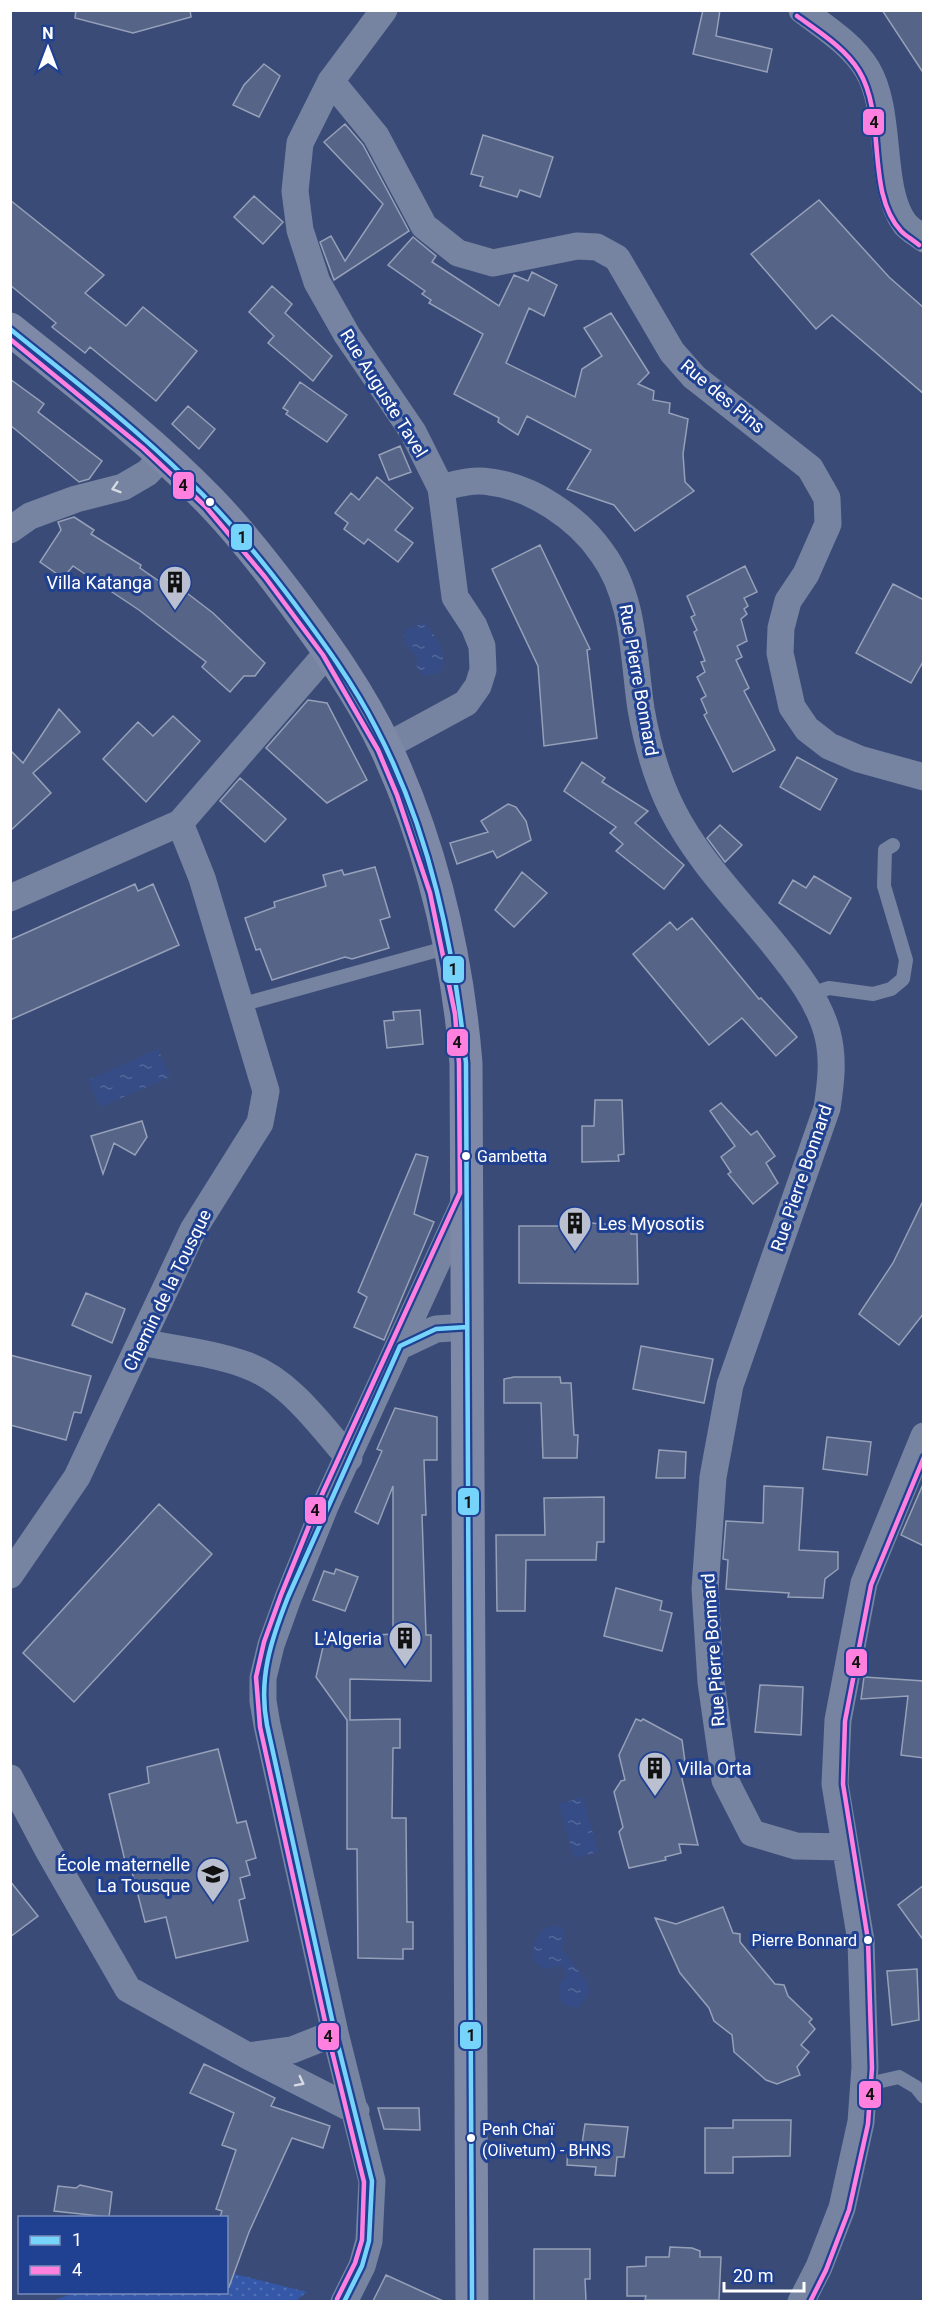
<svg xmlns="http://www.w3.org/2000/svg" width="934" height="2312" font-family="Roboto,sans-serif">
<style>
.park{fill:url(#park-dots)}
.water{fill:url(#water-ripples)}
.building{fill:#566487;stroke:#96a0b8;stroke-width:1.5}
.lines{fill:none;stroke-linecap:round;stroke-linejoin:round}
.service{stroke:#7684a2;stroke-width:14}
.minor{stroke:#7684a2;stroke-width:27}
.secondary{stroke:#7e89a7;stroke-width:33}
.bus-1-casing{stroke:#204091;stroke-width:9}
.bus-2-casing{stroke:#204091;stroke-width:9}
.bus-1{stroke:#76d4fb;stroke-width:4.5}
.bus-2{stroke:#ff80de;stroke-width:4.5}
.oneway{stroke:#d6dae3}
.bus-dot{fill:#fff;stroke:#204091;stroke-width:2}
.labels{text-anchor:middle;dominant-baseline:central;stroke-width:6;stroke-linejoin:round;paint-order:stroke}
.bus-label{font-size:16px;fill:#fff;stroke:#204091;text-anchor:start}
.street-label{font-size:18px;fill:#fff;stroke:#204091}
.poi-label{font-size:18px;fill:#fff;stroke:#204091;text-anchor:end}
.line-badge{stroke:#204091;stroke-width:2}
.pale-badge-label{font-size:16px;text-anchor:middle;font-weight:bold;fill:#111}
</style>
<defs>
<pattern id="park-dots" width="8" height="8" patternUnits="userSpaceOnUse" patternTransform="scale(1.5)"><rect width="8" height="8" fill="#3457a7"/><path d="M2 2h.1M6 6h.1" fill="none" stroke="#5270b4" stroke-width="1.8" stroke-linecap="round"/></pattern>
<pattern id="water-ripples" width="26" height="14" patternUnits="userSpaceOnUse" patternTransform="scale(1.5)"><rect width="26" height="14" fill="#354c86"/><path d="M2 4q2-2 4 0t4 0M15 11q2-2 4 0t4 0" fill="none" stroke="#536798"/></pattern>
</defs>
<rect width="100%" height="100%" fill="#3a4b77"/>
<path class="park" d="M227,2272L307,2292L294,2302H50L74,2293L226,2292Z"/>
<path class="water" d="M424,623C437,636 450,656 439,673L423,676L416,665L418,658C409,648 403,644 405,630Z
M158,1049L170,1077L100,1107L88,1080Z
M583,1797L598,1852L574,1858L559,1804Z
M550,1926L562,1927L564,1931L562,1949L588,1984L589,1994L579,2008L568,2006L561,2002L559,1984L567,1975L561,1965C548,1970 541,1971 533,1958C533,1944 537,1932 550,1926Z"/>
<path class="building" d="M76,10H190L191,17L133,33L75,18Z
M703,10H720L716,36L772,49L767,72L693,54Z
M882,10H924V74Z
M264,64L280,76L259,117L233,105L244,85Z
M345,124L363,145L409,231L334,280L320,242L331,236L345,261L383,204L324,142Z
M483,135L553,157L540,197L520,190L517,197L480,186L483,177L471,174Z
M254,196L283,222L263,244L234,217Z
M10,200L104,275L85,293L126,326L143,307L197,351L156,401L90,347L85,353L52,327L56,323L10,285Z
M819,200L889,277L924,308V394L832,315L816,329L751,254Z
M413,237L436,256L432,262L499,306L514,275L528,281L532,272L557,285L544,316L529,308L506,363L575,397L582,369L602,356L584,328L611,313L649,373L638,384L654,391L653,400L670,403L669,413L688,419L683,454L685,482L694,491L635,531L614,505L567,489L591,450L527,416L518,435L498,422L499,418L454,394L483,334L429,303L431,300L422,294L425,291L388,265Z
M272,286L292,304L285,313L332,356L313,381L268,343L274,336L249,312Z
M10,379L44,404L38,412L102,461L89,479L79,482L10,425Z
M300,382L347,415L327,442L286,414L288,411L283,408Z
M188,406L215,429L199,449L172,424Z
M400,446L411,472L389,480L379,455Z
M377,477L413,508L395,530L413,543L398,562L368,539L364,544L344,529L348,523L335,513L351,493L359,500Z
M74,517L94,530L91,534L141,565L140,568L175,592L179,587L213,613L265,663L255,676H244L230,692L202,667L206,662L139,610L73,566L63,578L40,562L61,530L58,522Z
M540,545L590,649L587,650L597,738L544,746L538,666L492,569Z
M745,566L757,592L744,598L748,606L744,609L747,614L741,619L747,641L737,646L742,657L736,660L749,688L744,691L775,750L733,772L704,715L707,713L701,699L706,696L697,677L705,672L701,662L705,661L694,632L697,630L691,617L695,615L687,596Z
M893,584L924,600V660L911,683L856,653Z
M308,700L327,703L367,780L327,803L266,748Z
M59,709L80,732L33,773L51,793L10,831V750L23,763Z
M173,716L200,741L146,802L103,759L138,722L153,736Z
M797,757L837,779L820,810L780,787Z
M582,762L605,778L602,782L648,811L635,823L684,865L664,889L616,851L623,844L610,833L616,827L564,791Z
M240,778L286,819L265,842L220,801Z
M508,804L516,807L526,821L531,840L497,858L493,851L457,864L450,843L488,832L481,821Z
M720,825L742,845L725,862L707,838Z
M375,867L390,917L380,920L389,948L352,959L345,957L272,980L260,949L256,950L245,918L275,907L274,902L326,886L323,875L342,870L344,875Z
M522,872L547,893L514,927L495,910Z
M814,876L851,898L830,934L779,903L793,880L806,888Z
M135,884L138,891L153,884L179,945L10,1020V940Z
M692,918L759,999L761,998L797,1037L776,1056L742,1018L709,1045L633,954L670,922L677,930Z
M420,1010L423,1044L387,1048L384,1021L394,1020L393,1012Z
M595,1100H622L624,1154L618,1155L619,1161L582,1162V1126H594Z
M721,1103L751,1135L757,1131L775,1156L766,1163L778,1183L753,1204L728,1174L731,1172L721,1157L735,1146L710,1111Z
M142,1121L147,1137L135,1155L114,1143L103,1174L91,1136Z
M416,1154L428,1157L414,1214L434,1222L384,1340L354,1327L367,1297L358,1292Z
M924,1199V1313L899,1345L859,1314L893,1263Z
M576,1222L632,1226L631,1234H637L638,1284L519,1283V1226H570Z
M86,1293L125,1309L112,1343L72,1325Z
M641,1346L713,1359L704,1403L633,1389Z
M10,1355L91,1376L81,1413L74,1412L66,1440L10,1425Z
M514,1377H560L561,1383H571L574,1435H578L577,1458H543L541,1403H504V1379Z
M395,1408L437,1417V1460H424L426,1515H422L426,1635H431V1681L350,1679V1720L400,1719V1748H393L392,1818H406L407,1922H413V1949H403V1959L358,1958L357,1849H347V1720L316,1677L325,1638L393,1634V1486L378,1524L355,1512L382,1451L377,1449Z
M827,1437L871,1442L867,1475L823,1469Z
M659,1450L686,1452L685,1478H656Z
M924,1482V1546L901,1535Z
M764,1486L803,1488L799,1550L838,1552V1569L825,1579L823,1598L788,1597L789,1593L726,1589L728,1560L723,1559L726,1521L763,1523Z
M604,1497V1542H597L596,1560H526L525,1611H497L496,1535H545L544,1498Z
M159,1504L212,1554L74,1702L23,1653Z
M336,1569L358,1577L345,1611L313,1600L324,1571L334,1574Z
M616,1588L662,1601L660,1610L672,1613L662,1651L604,1636Z
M864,1677L924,1681V1758L901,1755L908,1696L861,1699Z
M760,1685L803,1687L801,1735L755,1732Z
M636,1719L641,1721L643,1719L682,1740L686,1769L682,1779L698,1845L679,1844L681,1853L665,1857L666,1860L629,1868L619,1832L623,1827L614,1792L621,1781L625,1780L619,1755Z
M218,1749L237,1823L246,1821L256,1858L246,1861L250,1875L240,1878L245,1898L239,1900L248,1941L176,1958L166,1917L145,1922L130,1864L126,1865L109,1794L149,1783L147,1767Z
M10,1881L38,1916L10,1937Z
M924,1885V1941L898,1905Z
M723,1907L733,1933L740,1934V1942L775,1984L784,1985L788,1996L812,2019L809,2022L815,2029L801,2045L809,2052L797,2067L800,2075L777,2084L766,2080L734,2052L732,2035L714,2021L709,2008L680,1973L655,1918L676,1924Z
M917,1969L919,2020L892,2025L887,1971Z
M204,2064L275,2098L271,2106L330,2126L323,2148L292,2138L249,2232L229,2287H226V2217H220L222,2211L216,2209L236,2150L222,2145L234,2113L190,2093Z
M378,2108H419L420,2130L384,2129Z
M733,2120H791L790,2156L733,2157V2173H705V2128H733Z
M585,2124L628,2127L624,2157H617L615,2176L595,2175L596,2167L567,2165L568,2143L582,2144Z
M80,2185L112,2192L109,2217L54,2211L58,2186L76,2188Z
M670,2247L692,2248L700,2251V2257H721L719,2300H645L646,2296H627V2267L646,2266V2257H669Z
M534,2249H590V2279H585L586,2301H534Z
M386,2275L443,2301H373Z"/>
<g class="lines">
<path class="service" d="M811,994L829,988L873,994L891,989L903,979L906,960L884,886L885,850L893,845
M240,1005L449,947
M864,2085L899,2077L916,2087L924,2097"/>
<path class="minor" d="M384,10L331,81L300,143L295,191L300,230L317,282L347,335L413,432L441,488L455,597L474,626L482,646L483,670L478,686L466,703L385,747
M802,10C824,27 852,44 867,69C893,112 878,189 905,224C910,230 918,234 924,239
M331,81L376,136L424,226L458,253L493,263L577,246L597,247L617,258L672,352L694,377L810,468L827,498L828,524L806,574L788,601L781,628L780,653L792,707L807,729L829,746L859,759L924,777
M441,488C457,484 473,479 490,482C532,487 578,518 602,553C635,598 633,656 641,709C647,743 657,779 672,809C698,861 740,902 776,947C796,972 818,1000 827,1032C834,1058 831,1082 827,1108L730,1385L713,1477L705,1589L711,1682L725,1780L752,1833L796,1846L845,1847
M10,530L30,516L76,499L123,487L147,473L164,456
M10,898L180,823L329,651
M141,1342C175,1349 214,1353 246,1365C290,1381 320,1425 349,1458
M400,1346L436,1329L467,1327
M10,1575L77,1477L193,1230L260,1123L266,1091L202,878L180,823
M10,1778L48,1850L128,1989L248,2056L356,2111
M248,2056L292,2050L335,2033
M344,2302L362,2266L369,2241L372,2181L335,2033L267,1725L263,1701V1678L271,1645L288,1598L326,1504L466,1199
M801,2302L819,2267L842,2208L861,2122L865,2067L861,1941L835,1784L838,1720L864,1583L924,1436"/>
<path class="secondary" d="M10,329C78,384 149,438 210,501C238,530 264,563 288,595C324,643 360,693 386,748C432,847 457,955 466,1063L472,2302"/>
<defs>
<path id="bus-1" d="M10,329C71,378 132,425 187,479C227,517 261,559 294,603C323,642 353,683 376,728C430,831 454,948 466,1063L472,2302
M344,2302L362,2266L369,2241L372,2181L335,2033L267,1725C258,1679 271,1640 288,1597L400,1346L436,1329L467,1327"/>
<path id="bus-2" d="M797,16C819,32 845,48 859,71C887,117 865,192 901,231C906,236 913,240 919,245
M10,339L143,448L206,507L265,577L323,655L378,750L397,795L430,893L455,1014L459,1063L460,1193L319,1501L281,1595L264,1642L256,1677L260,1727L328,2035L364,2182L362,2240L355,2263L337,2299
M810,2302L826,2270L849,2210L868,2124L872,2068L868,1940L843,1784L845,1721L871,1585L924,1457"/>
</defs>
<use href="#bus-1" class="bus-1-casing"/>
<use href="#bus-2" class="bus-2-casing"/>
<use href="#bus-1" class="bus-1"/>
<use href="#bus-2" class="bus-2"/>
</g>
<defs><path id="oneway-chevron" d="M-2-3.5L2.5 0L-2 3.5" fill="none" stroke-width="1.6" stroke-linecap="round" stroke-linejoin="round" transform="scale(1.5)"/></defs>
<g class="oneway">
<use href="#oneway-chevron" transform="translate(116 488) rotate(163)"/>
<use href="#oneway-chevron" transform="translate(300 2082) rotate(27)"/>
</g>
<defs>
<symbol id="building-pin" viewBox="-11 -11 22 30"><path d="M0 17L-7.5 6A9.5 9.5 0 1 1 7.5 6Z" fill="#bac0cf" stroke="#204091"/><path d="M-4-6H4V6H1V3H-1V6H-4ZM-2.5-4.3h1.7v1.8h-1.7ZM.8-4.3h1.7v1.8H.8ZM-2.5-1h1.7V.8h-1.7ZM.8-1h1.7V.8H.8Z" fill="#111"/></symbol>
<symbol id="school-pin" viewBox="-11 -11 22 30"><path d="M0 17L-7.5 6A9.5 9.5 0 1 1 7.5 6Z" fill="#bac0cf" stroke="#204091"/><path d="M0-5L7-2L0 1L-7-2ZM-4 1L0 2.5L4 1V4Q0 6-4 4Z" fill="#111"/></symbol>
</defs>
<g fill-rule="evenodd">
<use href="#building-pin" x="156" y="563" width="38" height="52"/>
<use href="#building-pin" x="556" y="1204" width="38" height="52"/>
<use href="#building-pin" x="386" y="1619" width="38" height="52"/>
<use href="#building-pin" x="636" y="1749" width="38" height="52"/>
<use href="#school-pin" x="194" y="1855" width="38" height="52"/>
</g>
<g class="bus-dot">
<circle cx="210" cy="502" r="5"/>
<circle cx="466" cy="1156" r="5"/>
<circle cx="868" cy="1940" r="5"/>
<circle cx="471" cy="2138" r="5"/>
</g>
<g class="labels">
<g class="bus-label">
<text x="477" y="1156">Gambetta</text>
<text x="857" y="1940" text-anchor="end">Pierre Bonnard</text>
<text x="482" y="2129">Penh Chaï<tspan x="482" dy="21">(Olivetum) - BHNS</tspan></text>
</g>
<g class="street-label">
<text transform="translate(384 393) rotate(58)">Rue Auguste Tavel</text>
<text transform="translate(723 396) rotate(40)">Rue des Pins</text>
<text transform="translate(639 680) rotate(80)">Rue Pierre Bonnard</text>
<text transform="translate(801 1178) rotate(-71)">Rue Pierre Bonnard</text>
<text transform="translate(167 1290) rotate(-64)">Chemin de la Tousque</text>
<text transform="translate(713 1650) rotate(-94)">Rue Pierre Bonnard</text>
</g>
<g class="poi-label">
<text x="152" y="582">Villa Katanga</text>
<text x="598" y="1223" text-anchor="start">Les Myosotis</text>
<text x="382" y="1638">L'Algeria</text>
<text x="678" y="1768" text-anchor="start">Villa Orta</text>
<text x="190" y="1864">École maternelle<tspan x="190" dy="21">La Tousque</tspan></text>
</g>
</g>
<g class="line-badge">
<rect x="862" y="108" width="23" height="28" rx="6" fill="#ff80de"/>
<rect x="172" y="471" width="23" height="29" rx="6" fill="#ff80de"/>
<rect x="230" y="523" width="23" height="28" rx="6" fill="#76d4fb"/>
<rect x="442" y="955" width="23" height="29" rx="6" fill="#76d4fb"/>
<rect x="446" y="1028" width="23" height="29" rx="6" fill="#ff80de"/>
<rect x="457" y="1487" width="23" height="29" rx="6" fill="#76d4fb"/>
<rect x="304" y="1496" width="23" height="29" rx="6" fill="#ff80de"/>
<rect x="845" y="1648" width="23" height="29" rx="6" fill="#ff80de"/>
<rect x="459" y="2021" width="23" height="29" rx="6" fill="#76d4fb"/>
<rect x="317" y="2022" width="23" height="29" rx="6" fill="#ff80de"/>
<rect x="858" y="2080" width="24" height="29" rx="6" fill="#ff80de"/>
</g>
<g class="pale-badge-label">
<text x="874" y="128">4</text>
<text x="183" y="491">4</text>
<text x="242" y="543">1</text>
<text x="453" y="975">1</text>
<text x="457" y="1048">4</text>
<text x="468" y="1508">1</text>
<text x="315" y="1516">4</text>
<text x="856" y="1668">4</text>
<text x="471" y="2041">1</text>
<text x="328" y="2042">4</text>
<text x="870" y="2100">4</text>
</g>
<rect width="934" height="2312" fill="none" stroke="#ffffff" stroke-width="24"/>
<rect x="18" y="2216" width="210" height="78" fill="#204091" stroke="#798cbd" stroke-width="1.5"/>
<rect x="30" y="2236" width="30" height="9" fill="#76d4fb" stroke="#798cbd" stroke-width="1.5"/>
<text x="72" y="2246" font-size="18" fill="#ffffff">1</text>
<rect x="30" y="2266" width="30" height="9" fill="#ff80de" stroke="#798cbd" stroke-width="1.5"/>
<text x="72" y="2276" font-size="18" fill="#ffffff">4</text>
<g transform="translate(48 48)" stroke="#204091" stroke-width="4.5" paint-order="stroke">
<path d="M0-4.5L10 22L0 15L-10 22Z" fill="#ffffff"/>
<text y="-9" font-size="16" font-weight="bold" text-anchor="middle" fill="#ffffff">N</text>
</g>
<path d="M724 2282v9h80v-9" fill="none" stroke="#ffffff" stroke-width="3"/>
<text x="733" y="2282" font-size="18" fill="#ffffff" stroke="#204091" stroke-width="4.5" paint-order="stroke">20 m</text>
</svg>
